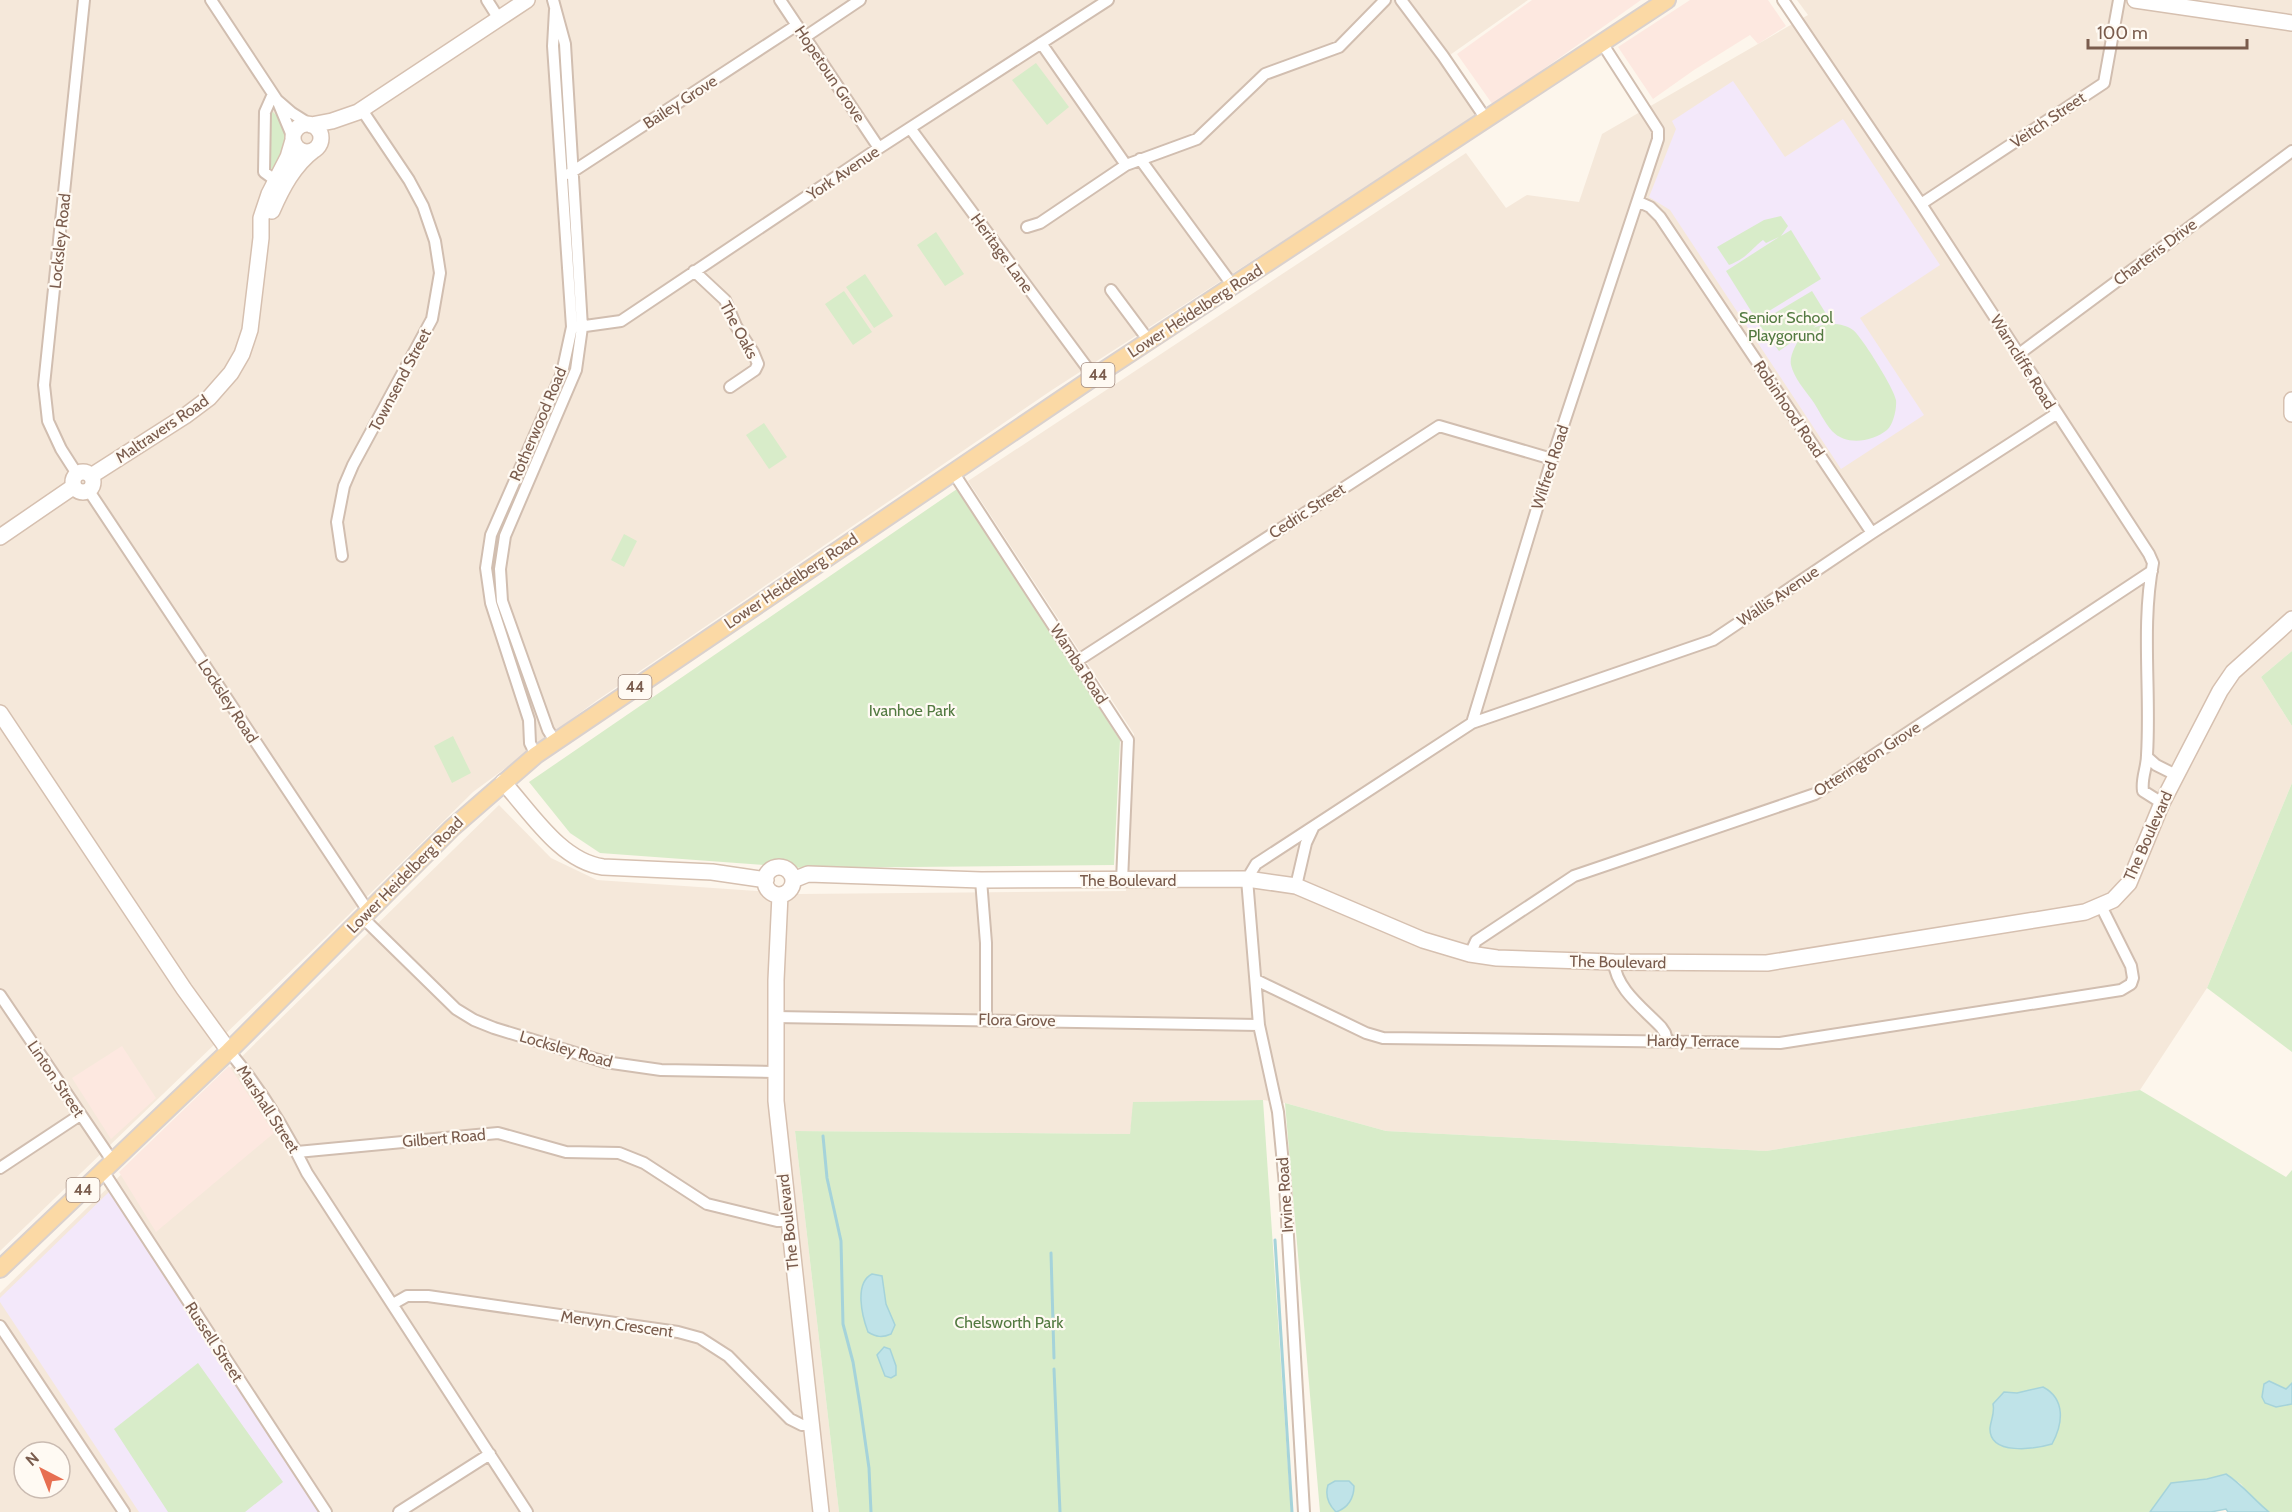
<svg xmlns="http://www.w3.org/2000/svg" width="2292" height="1512" font-family="Cabin,sans-serif">
<style>
.residential{fill:#f5e8da;fill-rule:evenodd}
.commercial{fill:#fde8e0}
.education{fill:#f3e8fa}
.green{fill:#d8ecc9}
.water{fill:#bfe3e8;stroke:#a5d3da;stroke-width:1.5}
.lines{fill:none;stroke-linecap:round;stroke-linejoin:round}
.stream{stroke:#a5d3da;stroke-width:3}
.street-casing{stroke:#d1beb0;stroke-width:14}
.secondary-casing{stroke:#d6c0b0;stroke-width:18}
.primary-casing{stroke:#dad1cd;stroke-width:20}
.street{stroke:#fff;stroke-width:10}
.secondary{stroke:#fff;stroke-width:15}
.primary{stroke:#fbd9a5;stroke-width:16}
.labels{text-anchor:middle;dominant-baseline:central;stroke-width:4.5;stroke-linejoin:round;paint-order:stroke}
.shield{fill:#fffaf3;stroke:#a28b7f;stroke-width:1.5}
.shield-label{font-size:15px;font-weight:bold;fill:#7a5c4d}
.street-label{font-size:16px;fill:#7a5c4d;stroke:#fffaf3}
.park-label{font-size:16px;fill:#537a41;stroke:#fffaf3}
</style>
<rect width="100%" height="100%" fill="#fdf6ec"/>
<path class="residential" d="M0,0H1528L1440,62L1478,115L1052,390L596,701L473,792L325,938L0,1251Z
M1797,0H2292V651L2261,677L2292,726V783L2207,988L2140,1090L1766,1151L1386,1131L1285,1103L1263,1100L1134,1102L1130,1134L795,1131L839,1512H0V1293L499,805L551,858L597,880L799,894L1126,891L1134,734L968,481L1466,153L1506,208L1527,195L1579,202L1602,134L1808,15ZM24,1452H60V1488H24Z"/>
<path class="commercial" d="M1532,0H1641L1493,105L1457,54Z
M1690,0H1768L1786,26L1758,44L1750,35L1694,70L1653,99L1618,47Z
M122,1046L156,1098L111,1139L72,1078Z
M229,1066L274,1133L156,1232L119,1172Z"/>
<path class="education" d="M1733,81L1785,157L1843,119L1940,265L1860,318L1924,415L1841,469L1670,210L1649,197L1676,129L1672,121Z
M110,1191L319,1512H139L0,1302V1298Z"/>
<path class="green" d="M1036,63L1069,107L1047,125L1012,80Z
M273,112C293,132 284,147 277,171L271,172L270,114Z
M1781,216L1788,226L1781,236L1791,230L1821,279L1756,319L1726,271L1779,237L1766,243L1763,240C1749,251 1747,258 1729,265L1717,247L1764,220Z
M936,232L964,274L945,286L917,245Z
M865,274L893,316L874,328L846,287Z
M844,291L872,332L853,345L825,304Z
M1812,291L1828,317L1813,328C1825,323 1842,322 1853,330C1862,337 1895,390 1896,400C1897,409 1893,425 1887,430C1872,442 1846,446 1832,431C1824,422 1819,410 1812,400C1805,390 1794,378 1791,365C1789,356 1797,342 1802,335L1779,351L1758,323Z
M764,423L787,457L769,469L746,435Z
M957,489L1120,740L1114,865L803,868L600,853L570,833L529,782Z
M624,534L637,541L624,567L611,560Z
M2292,651V726L2261,677Z
M453,736L471,773L452,783L434,746Z
M2292,783V1052L2207,988Z
M2140,1090L2286,1177L2292,1170V1512H2269L2253,1499L2241,1484L2226,1474L2207,1479L2171,1483L2150,1512H1320L1285,1103L1386,1131L1766,1151Z
M1263,1100L1291,1512H839L795,1131L1130,1134L1133,1102Z
M198,1363L283,1482L245,1512H168L114,1429Z"/>
<path class="water" d="M872,1274L882,1276L886,1304L895,1325L891,1334C882,1338 876,1337 868,1332C862,1316 854,1283 872,1274Z
M884,1347L890,1349L896,1366V1375L891,1378L885,1376L877,1355Z
M2269,1381L2286,1389L2292,1383V1404L2276,1407L2265,1403L2262,1397L2264,1384Z
M2043,1387C2066,1399 2063,1424 2052,1444C2035,1449 1989,1456 1990,1428C1991,1419 1995,1413 1993,1404L2004,1392L2017,1393Z
M2226,1474C2243,1485 2254,1500 2269,1512H2228L2226,1509L2211,1512H2150L2171,1483L2207,1479Z
M1335,1481H1349L1354,1486C1354,1498 1348,1508 1336,1512C1328,1504 1325,1495 1328,1485Z"/>
<g class="lines">
<path class="stream" d="M823,1136L827,1178L841,1241L843,1324L853,1362L860,1405L869,1468L871,1512
M1275,1240L1292,1512
M1051,1253L1054,1358
M1054,1369L1060,1512"/>
<defs>
<path id="street" d="M211,0L277,100L292,113L311,125
M487,0L499,19
M553,0L565,44L582,327L576,370L505,536L500,569L502,601L548,730L555,741
M780,0L879,148
M1401,0L1443,56L1486,119
M1783,0L1921,204L2149,554L2153,563C2141,626 2151,691 2147,755C2147,768 2141,778 2143,791L2162,803
M805,37L860,0
M1041,43L1126,165
M273,94L265,112L264,172L275,180
M278,102L293,138
M910,128L1094,377
M1140,159L1233,286
M569,174L797,25
M1639,202L1650,207L1660,217L1872,533
M1921,204L2104,83L2119,0
M1027,227L1040,223L1126,165L1197,139L1265,74L1339,47L1385,0
M694,271L725,300L736,326L753,352L758,364L755,370L730,387
M1111,290L1149,341
M578,327L621,321L879,148L1108,0
M2019,354L2292,151
M953,472L1128,740L1122,881
M77,474L61,449L48,421L44,385L84,0
M89,491L368,911
M342,556L337,522L344,486L353,465L432,319L440,273L435,241L423,206L409,180L362,110
M1077,661L1439,426L1552,459
M1472,723L1713,640L1872,533L2056,414
M536,755L530,743L529,720L491,603L486,568L491,535L562,373L572,327L553,46L555,10
M2147,757L2156,765L2176,775
M981,880L986,943V1019
M1296,886L1306,843L1313,828
M363,918L456,1009L474,1020L494,1028L605,1062L661,1070L775,1072
M1470,954L1476,941L1574,876L1815,794L2152,571
M1614,962C1616,989 1643,1008 1661,1027L1665,1033L1667,1040
M1256,980L1366,1033L1383,1038L1780,1043L2121,990L2131,984L2133,978L2131,966L2101,906
M0,995L113,1162
M775,1017L1259,1025
M229,1051C259,1087 286,1130 307,1173L527,1512
M297,1152L498,1133L566,1152L619,1153L644,1163L707,1204L777,1221H788
M0,1168L80,1115
M103,1171L326,1512
M393,1304L407,1296H428L678,1332L700,1338L728,1356L790,1419L802,1425H811
M0,1326L124,1512
M399,1512L490,1454
M1304,1512L1285,1185L1278,1112L1259,1025L1247,879L1256,864L1472,723L1552,459L1658,139V130L1602,43"/>
<path id="secondary" d="M2135,0L2292,23
M293 138a14 14 0 1 1 28 0a14 14 0 1 1-28 0Z
M311,125L332,121L358,112L527,0
M272,211C282,188 294,165 314,150
M2292,400V414
M73 482a10 10 0 1 1 20 0a10 10 0 1 1-20 0Z
M91,476L185,416L209,398L231,373L242,354L250,330L261,238V218L269,194L288,157L293,140
M0,537L73,487
M0,713L184,989L229,1051
M503,782C530,811 560,861 603,867L712,872L766,880
M765 881a14 14 0 1 1 28 0a14 14 0 1 1-28 0Z
M793,880L808,874L981,880L1247,879L1296,886L1423,940L1470,954L1497,958L1614,962L1767,963L2085,912L2113,900L2129,883L2162,803L2220,691L2233,672L2292,619
M780,895L776,980V1101L821,1512"/>
<path id="primary" d="M0,1269L229,1051L452,828L536,755L1094,377L1667,0"/>
</defs>
<use href="#street" class="street-casing"/>
<use href="#secondary" class="secondary-casing"/>
<use href="#primary" class="primary-casing"/>
<use href="#street" class="street"/>
<use href="#secondary" class="secondary"/>
<use href="#primary" class="primary"/>
</g>
<g class="labels">
<g class="shield">
<rect x="1081.5" y="363" width="33" height="24" rx="4.5"/>
<rect x="618.5" y="675" width="33" height="24" rx="4.5"/>
<rect x="66.5" y="1178" width="33" height="24" rx="4.5"/>
</g>
<g class="shield-label">
<text x="1098" y="375">44</text>
<text x="635" y="687">44</text>
<text x="83" y="1190">44</text>
</g>
<g class="street-label">
<text transform="translate(830 74) rotate(56)">Hopetoun Grove</text>
<text transform="translate(680 102) rotate(-33)">Bailey Grove</text>
<text transform="translate(2048 120) rotate(-34)">Veitch Street</text>
<text transform="translate(843 173) rotate(-34)">York Avenue</text>
<text transform="translate(60 241) rotate(-84)">Locksley Road</text>
<text transform="translate(2155 252) rotate(-37)">Charteris Drive</text>
<text transform="translate(1002 253) rotate(54)">Heritage Lane</text>
<text transform="translate(1195 311) rotate(-33)">Lower Heidelberg Road</text>
<text transform="translate(739 330) rotate(62)">The Oaks</text>
<text transform="translate(2023 362) rotate(58)">Warncliffe Road</text>
<text transform="translate(400 380) rotate(-62)">Townsend Street</text>
<text transform="translate(1789 409) rotate(56)">Robinhood Road</text>
<text transform="translate(538 424) rotate(-67)">Rotherwood Road</text>
<text transform="translate(162 429) rotate(-34)">Maltravers Road</text>
<text transform="translate(1550 467) rotate(-72)">Wilfred Road</text>
<text transform="translate(1307 511) rotate(-33)">Cedric Street</text>
<text transform="translate(791 581) rotate(-34)">Lower Heidelberg Road</text>
<text transform="translate(1778 596) rotate(-34)">Wallis Avenue</text>
<text transform="translate(1079 664) rotate(57)">Wamba Road</text>
<text transform="translate(228 701) rotate(57)">Locksley Road</text>
<text transform="translate(1867 759) rotate(-33)">Otterington Grove</text>
<text transform="translate(2148 836) rotate(-66)">The Boulevard</text>
<text transform="translate(405 875) rotate(-45)">Lower Heidelberg Road</text>
<text x="1128" y="880">The Boulevard</text>
<text transform="translate(1618 962) rotate(1)">The Boulevard</text>
<text transform="translate(1017 1020) rotate(1)">Flora Grove</text>
<text transform="translate(1693 1041) rotate(1)">Hardy Terrace</text>
<text transform="translate(566 1049) rotate(16)">Locksley Road</text>
<text transform="translate(56 1079) rotate(56)">Linton Street</text>
<text transform="translate(268 1109) rotate(57)">Marshall Street</text>
<text transform="translate(444 1138) rotate(-5)">Gilbert Road</text>
<text transform="translate(1285 1195) rotate(-94)">Irvine Road</text>
<text transform="translate(788 1222) rotate(-96)">The Boulevard</text>
<text transform="translate(617 1324) rotate(8)">Mervyn Crescent</text>
<text transform="translate(214 1342) rotate(57)">Russell Street</text>
</g>
<g class="park-label">
<text x="1786" y="317">Senior School<tspan x="1786" dy="18">Playgorund</tspan></text>
<text x="912" y="710">Ivanhoe Park</text>
<text x="1009" y="1322">Chelsworth Park</text>
</g>
</g>
<g transform="translate(42 1470) rotate(318)"><circle r="28" fill="#fffaf3" stroke="#cabbb1" stroke-width="1.5"/>
<path d="M0-4.5L10 22L0 15L-10 22Z" fill="#e76f51"/>
<text y="-9" font-size="16" font-weight="bold" text-anchor="middle" fill="#7a5c4d">N</text>
</g>
<path d="M2088 39v9h159v-9" fill="none" stroke="#7a5c4d" stroke-width="3"/>
<text x="2097" y="39" font-size="18" fill="#7a5c4d" stroke="#fffaf3" stroke-width="4.5" paint-order="stroke">100 m</text>
</svg>
